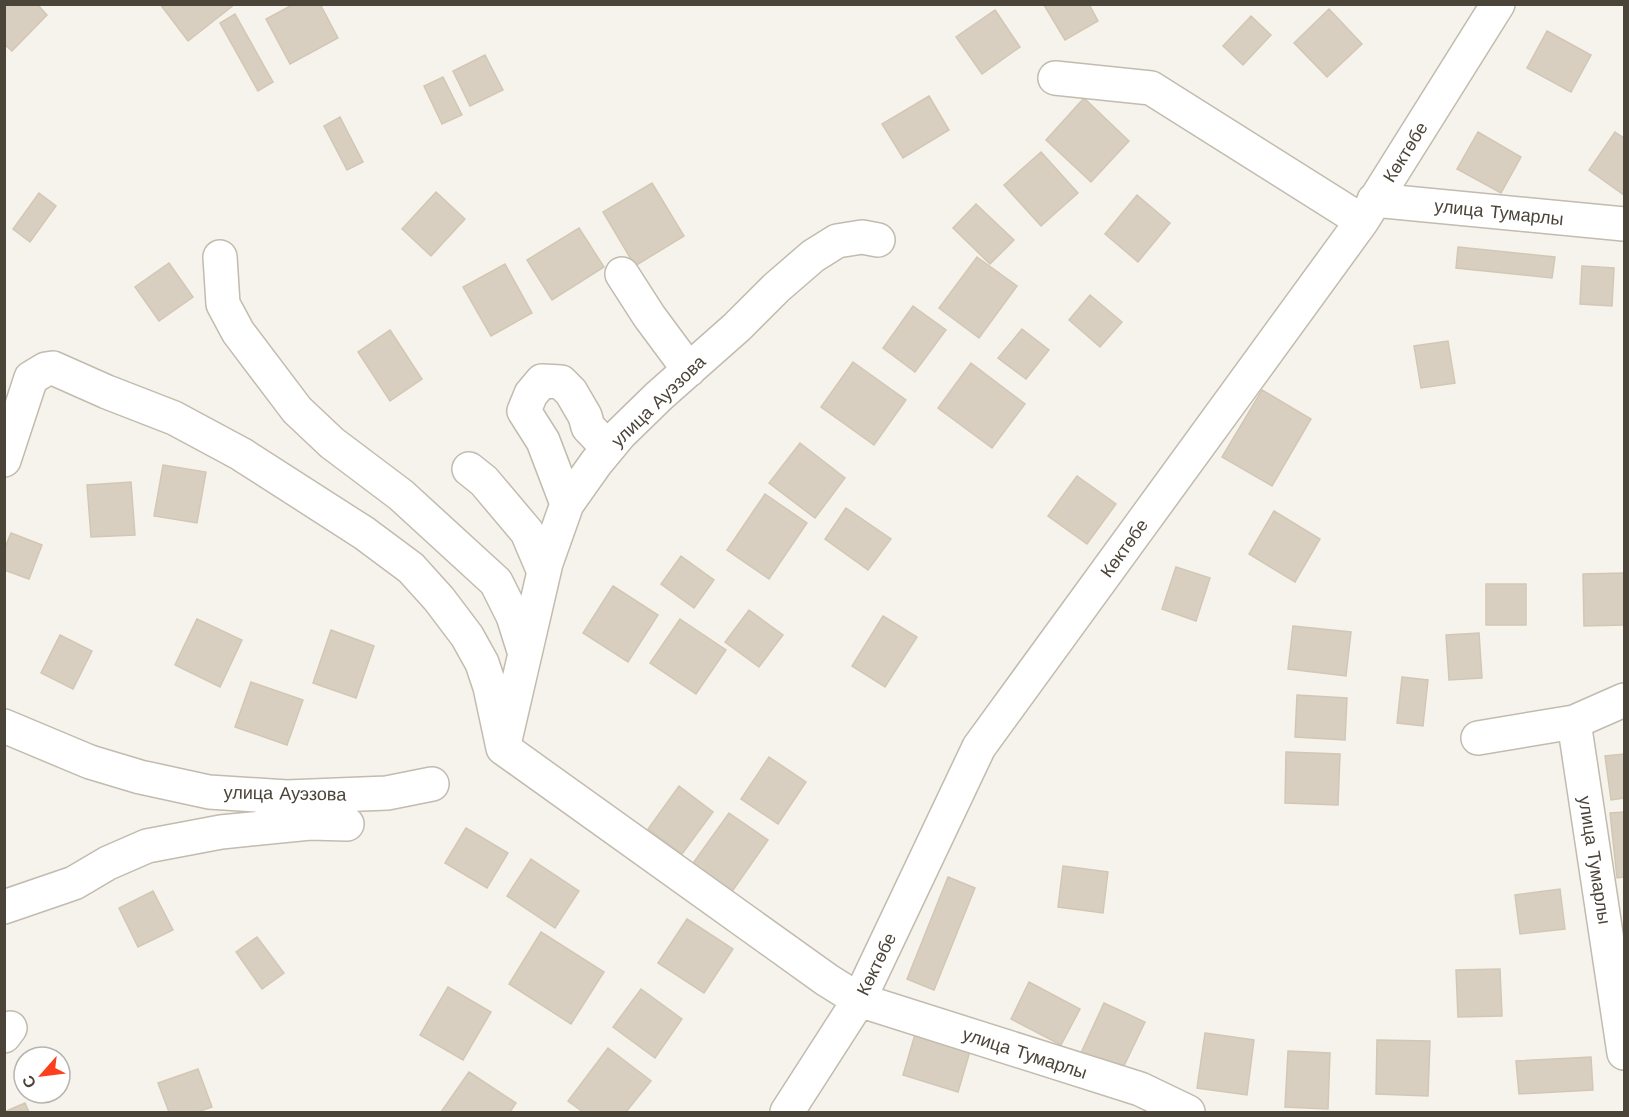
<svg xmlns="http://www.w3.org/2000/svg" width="1629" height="1117" font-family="'Work Sans',sans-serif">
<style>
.building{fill:#d8cfc1;stroke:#d3c7b4;stroke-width:1.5}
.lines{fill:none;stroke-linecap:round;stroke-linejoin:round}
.minor-casing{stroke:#c2bbae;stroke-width:36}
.minor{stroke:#fff;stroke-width:33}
.labels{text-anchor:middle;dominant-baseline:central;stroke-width:4.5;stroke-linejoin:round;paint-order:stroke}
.street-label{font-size:18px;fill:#4b4439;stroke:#fff}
</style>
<rect width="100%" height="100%" fill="#f6f3ec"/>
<path class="building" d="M4,4H37L47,15L12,51L4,44Z
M160,4H235L188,41Z
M294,4H320L338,38L290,64L266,19Z
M1089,4L1098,21L1065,40L1044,5Z
M1329,9L1362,44L1327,77L1294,43Z
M995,10L1020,47L982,74L956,37Z
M235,14L273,82L258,91L220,23Z
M1251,16L1271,35L1243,65L1223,46Z
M1547,31L1591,55L1571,92L1527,68Z
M485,55L503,90L470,106L453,71Z
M443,77L462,115L442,124L424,86Z
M929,96L949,130L903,158L882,124Z
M1084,98L1129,141L1091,182L1046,140Z
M340,117L363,162L347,170L324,126Z
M1478,132L1521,157L1501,193L1457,169Z
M1615,132L1624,138V195L1589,170Z
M1041,152L1078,193L1041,226L1004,185Z
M652,183L684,236L635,266L603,212Z
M436,192L465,219L431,256L402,229Z
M39,193L56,206L30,242L13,229Z
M1137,195L1170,223L1138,262L1105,234Z
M976,204L1014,240L990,264L953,228Z
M579,228L604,267L552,300L527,260Z
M1458,247L1555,257L1552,278L1456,268Z
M977,257L1017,286L979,338L939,308Z
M169,263L193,297L159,321L135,287Z
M505,264L532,313L491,336L463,287Z
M1582,266L1614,268L1612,306L1580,304Z
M1090,295L1122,322L1100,347L1069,320Z
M913,306L946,330L915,372L883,348Z
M1022,329L1049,350L1026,379L998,358Z
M390,330L422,379L390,401L358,352Z
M1448,341L1455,383L1421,388L1414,346Z
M853,362L906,400L874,445L821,407Z
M971,363L1025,404L992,448L938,408Z
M1262,390L1311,419L1272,486L1222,457Z
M800,443L845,478L815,518L769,483Z
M163,465L206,472L197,523L154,516Z
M1077,476L1116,504L1087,544L1048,516Z
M131,482L135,535L91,537L87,485Z
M765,494L807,523L769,579L727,550Z
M846,508L891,539L868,570L825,539Z
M1274,511L1320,539L1295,582L1249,554Z
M11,533L42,545L29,579L4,570V550Z
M681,556L714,580L694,608L661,584Z
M1176,567L1210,578L1196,621L1162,609Z
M1624,573V625L1584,626L1583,574Z
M1486,584H1526V625H1486Z
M613,586L658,615L628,662L583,633Z
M749,610L783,635L759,667L725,642Z
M883,616L917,637L885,687L852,666Z
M197,619L242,640L220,687L175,665Z
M680,619L726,650L696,694L650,663Z
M1293,626L1351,632L1346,676L1288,669Z
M331,630L374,646L356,698L313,683Z
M1479,633L1482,678L1449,680L1446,635Z
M60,635L92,651L73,689L41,673Z
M1402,677L1428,680L1423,726L1397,723Z
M251,682L303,700L287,745L235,727Z
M1297,695L1347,698L1345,740L1295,737Z
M1286,752L1340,754L1338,805L1285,803Z
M1624,754V798L1611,800L1605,756Z
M769,757L806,782L778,824L741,799Z
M679,786L713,812L682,854L648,829Z
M1624,812V877L1617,878L1610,813Z
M729,813L768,840L731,893L691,866Z
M466,828L508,853L487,888L445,863Z
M531,859L579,891L555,928L507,896Z
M1063,866L1108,872L1103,913L1058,907Z
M948,877L975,888L934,990L907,979Z
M1560,889L1565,929L1520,934L1515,895Z
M153,891L173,930L138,947L119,908Z
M687,919L733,949L704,993L658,963Z
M541,932L604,972L571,1024L509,984Z
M257,937L284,973L262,989L236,952Z
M1500,969L1502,1016L1458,1017L1456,970Z
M1029,982L1080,1009L1061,1045L1011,1019Z
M448,987L491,1012L463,1060L420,1035Z
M641,989L682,1019L655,1058L613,1027Z
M1104,1003L1145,1022L1121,1072L1081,1053Z
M916,1031L971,1048L958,1092L903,1075Z
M1205,1033L1254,1040L1247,1095L1197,1088Z
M1377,1040L1430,1041L1428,1096L1376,1094Z
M608,1048L651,1081L626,1112H583L568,1101Z
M1288,1051L1330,1053L1328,1109L1285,1107Z
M1591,1057L1593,1090L1519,1094L1516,1061Z
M198,1069L212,1107L197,1112H169L158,1083Z
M469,1072L516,1103L510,1112H441Z
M25,1103L29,1112H4Z"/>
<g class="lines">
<defs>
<path id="minor" d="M1055,78L1151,88L1362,221
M1374,200L1624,224
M220,257L223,304L238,332L297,410L332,443L401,495L496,582L513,616L525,654
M622,274L649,316L689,370
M4,460L31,378L46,369L53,368L107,392L174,418L241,454L364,533L411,568L439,599L467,636L482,663L490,687L503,748L827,980L859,1000L1140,1089L1188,1112
M469,469L484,481L527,532L544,572
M567,504L543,441L524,411L531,394L542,381L561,382L571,392L585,416L588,427L608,448
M1624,700L1574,722L1624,1053
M4,726L90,762L140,777L209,792L287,797L387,793L432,784
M1478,738L1574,722
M505,740L546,563L567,504L596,463L620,434L659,396L737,327L776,288L813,256L837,241L862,237L878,240
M4,907L74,883L108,863L147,846L221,832L310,823L347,824
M4,1036L10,1028
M787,1112L859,1000L979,747L1362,221L1498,4"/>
</defs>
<use href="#minor" class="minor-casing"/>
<use href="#minor" class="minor"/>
</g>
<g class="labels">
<g class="street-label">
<text transform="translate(1405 152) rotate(-58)">Көктөбе</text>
<text transform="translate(1499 212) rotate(6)">улица Тумарлы</text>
<text transform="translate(658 401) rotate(-44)">улица Ауэзова</text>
<text transform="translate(1124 548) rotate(-54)">Көктөбе</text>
<text transform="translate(285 793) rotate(1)">улица Ауэзова</text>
<text transform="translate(1595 860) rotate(81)">улица Тумарлы</text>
<text transform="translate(876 964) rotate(-64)">Көктөбе</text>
<text transform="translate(1025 1053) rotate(18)">улица Тумарлы</text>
</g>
</g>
<rect width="1629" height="1117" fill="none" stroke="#4b4439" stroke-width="12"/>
<g transform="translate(42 1075) rotate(242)"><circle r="28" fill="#ffffff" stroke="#b7b4b0" stroke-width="1.5"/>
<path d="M0-4.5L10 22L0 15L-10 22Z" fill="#fc3f1d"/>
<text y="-9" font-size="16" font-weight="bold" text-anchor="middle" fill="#4b4439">С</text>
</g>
</svg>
